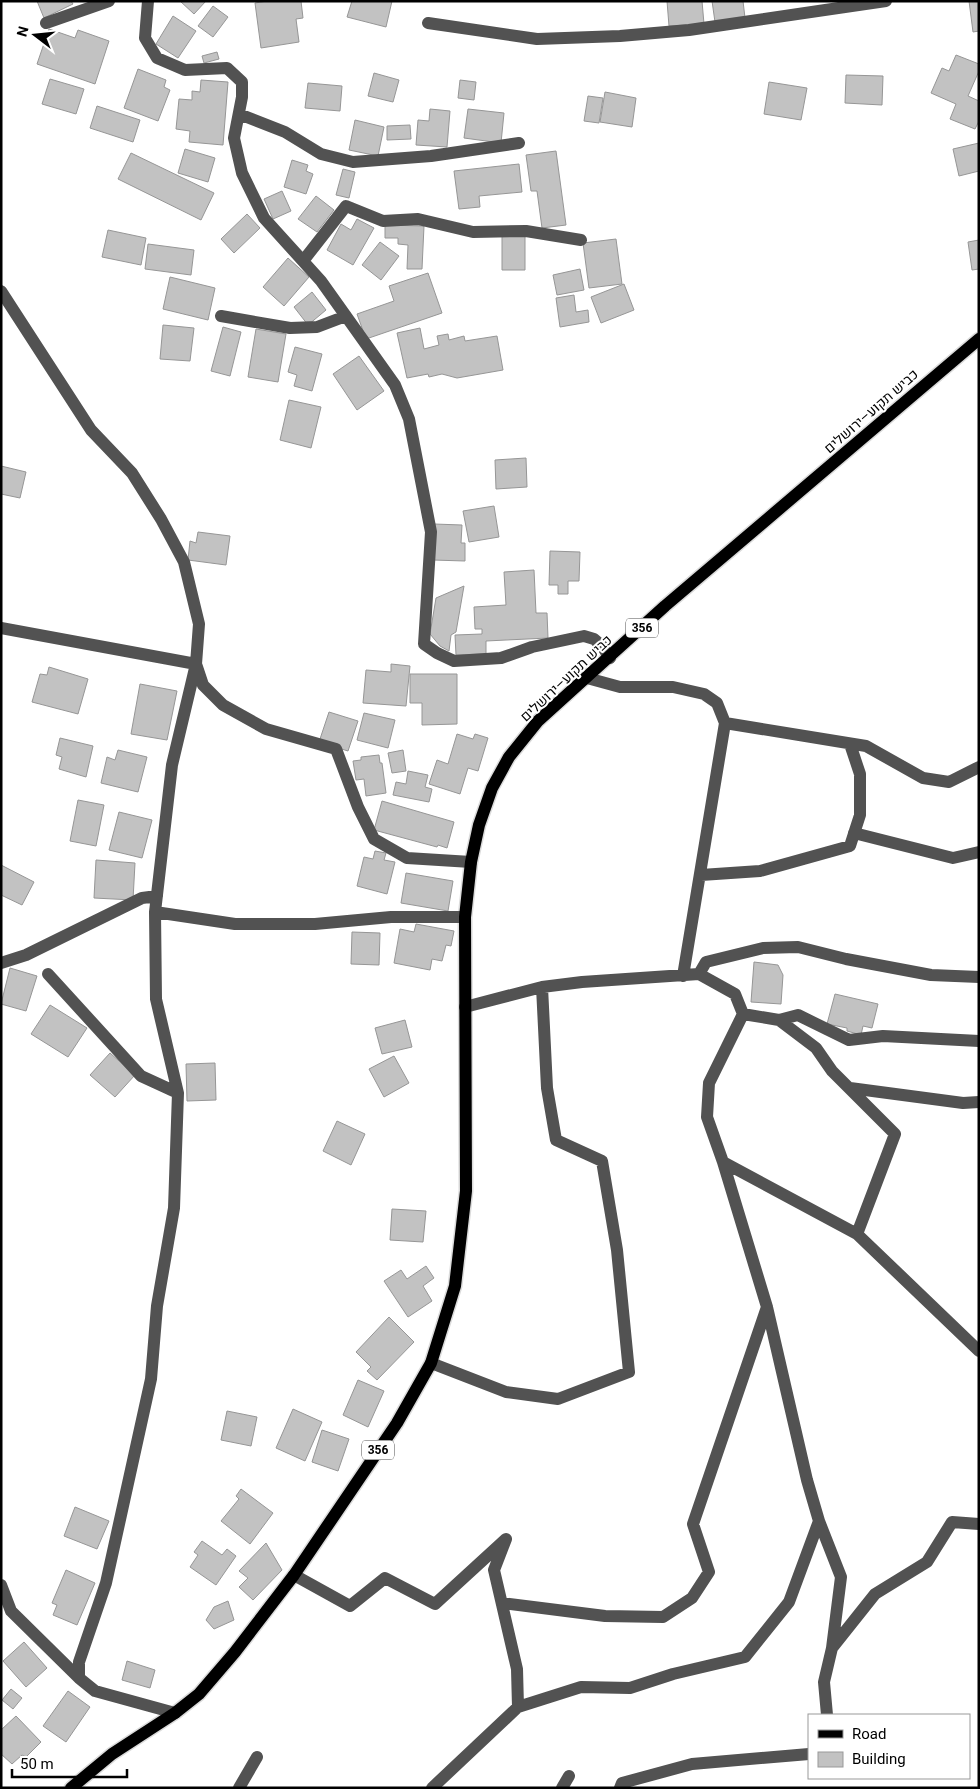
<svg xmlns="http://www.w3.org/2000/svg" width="980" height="1789" font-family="Roboto,Heebo,sans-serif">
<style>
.building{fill:#c2c2c2;stroke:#969696}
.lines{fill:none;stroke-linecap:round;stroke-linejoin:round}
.major-casing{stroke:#dbdbdb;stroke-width:15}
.minor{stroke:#525252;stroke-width:12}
.major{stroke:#000;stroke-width:12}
.labels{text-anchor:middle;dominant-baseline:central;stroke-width:4;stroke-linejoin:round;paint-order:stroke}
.shield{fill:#fff;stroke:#4c4c4c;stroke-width:1}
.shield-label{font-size:12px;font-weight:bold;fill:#000}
.street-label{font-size:14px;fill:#000;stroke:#fff}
</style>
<rect width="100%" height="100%" fill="#fff"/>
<path class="building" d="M37,1H71L73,4L44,18Z
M180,1H206L194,14Z
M267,1H301L303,18L296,19L299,42L261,48L255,3Z
M352,1H392L386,27L347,17Z
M667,1H702L704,24L669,26Z
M712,1H743L745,18L715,22Z
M969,1H979V31L973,32Z
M213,6L228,17L213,37L198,26Z
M173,16L196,31L178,58L156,44Z
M49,29L75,38L78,30L109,41L95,84L37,64Z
M217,52L219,59L204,63L202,56Z
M956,55L979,64V71L968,96L979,101V121L975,129L950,119L956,104L931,93L942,68L949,71Z
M138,69L166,80L164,87L170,90L158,121L124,108Z
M374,73L399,80L393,102L368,96Z
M846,75L883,76L882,105L845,103Z
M50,79L84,89L76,114L42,104Z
M201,80L228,82L223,145L189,142L190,131L176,129L179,99L192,100V91L200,92Z
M460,80L476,82L474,100L458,98Z
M769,82L807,88L801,120L764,114Z
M308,83L342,86L340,111L305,108Z
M605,92L636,98L632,127L600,122Z
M588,96L603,98L599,123L584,121Z
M97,106L140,120L133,142L90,128Z
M430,109L450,111L447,147L416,145L418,120L429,121Z
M468,109L504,113L501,143L464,138Z
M355,120L384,127L378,156L349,150Z
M410,125L411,139L387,140V126Z
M979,143V171L959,176L953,149Z
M185,149L215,158L208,182L178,173Z
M556,151L566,225L542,228L537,191H531L526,155Z
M131,153L214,193L201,220L118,179Z
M292,160L308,165L306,171L313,174L306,194L284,187Z
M519,164L522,192L479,196L480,207L459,209L454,171Z
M343,169L355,172L349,198L336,195Z
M282,191L291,211L273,219L264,199Z
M316,196L334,210L317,232L298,219Z
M247,214L260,228L234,253L221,239Z
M357,219L374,228L353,265L327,250L341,224L351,230Z
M385,225L424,226L422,269H407L408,245L398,244V238H385Z
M108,230L146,238L141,265L102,257Z
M502,236H525V270H502Z
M616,239L622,284L589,288L583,243Z
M979,240V269L972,270L968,242Z
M380,242L399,256L381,280L362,265Z
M148,244L194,250L191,275L145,269Z
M288,258L309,277L284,306L263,287Z
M580,269L584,290L557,295L553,275Z
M428,273L442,313L366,339L357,314L394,301L389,286Z
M170,277L215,288L208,320L163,309Z
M624,284L634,310L601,323L591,297Z
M312,292L326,310L308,325L294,307Z
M574,295L576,312L588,310L589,322L560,327L556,298Z
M163,325L194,328L190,361L160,359Z
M223,327L241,332L230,376L211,371Z
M420,328L424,349L439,345L437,336L448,334L449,340L464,336L465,341L497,336L503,370L457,378L442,374L429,377L428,374L407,378L397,333Z
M256,329L286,334L278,382L248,377Z
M295,347L322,354L312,391L294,386L297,375L288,372Z
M359,356L384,391L357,410L333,374Z
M289,400L321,407L311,448L280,440Z
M526,458L527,487L496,489L495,460Z
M1,466L26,472L20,498L1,494Z
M494,506L499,537L469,542L463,511Z
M434,524L462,525L461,543H465V561L433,560Z
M198,532L230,536L226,565L188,560L190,541L196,543Z
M550,551L580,552L579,581H568V594H558V585H549Z
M534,570L536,613H547L548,638L486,641V654L456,655L455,635L482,634V629H475L474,607L506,605L504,572Z
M464,586L456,632L451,635L449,651L440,646L430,634L436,598Z
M391,664L410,666L406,706L363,703L366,670L391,672Z
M49,667L88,679L78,714L32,702L40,674L47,675Z
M410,674H457V724L422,725V703H410Z
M140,684L177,691L167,740L131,734Z
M329,712L358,721L348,751L319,742Z
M364,713L395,720L388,748L357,740Z
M457,734L473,739L475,734L488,738L478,771L468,768L460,794L429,784L437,760L448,764Z
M60,738L93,746L86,777L59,769L62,757L56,755Z
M118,750L147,757L138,792L101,783L107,757L115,760Z
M403,750L406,771L392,773L388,753Z
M379,755L380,763H382L386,793L366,796L364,779L356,780L353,761L361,760V757Z
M408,771L428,775L425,787L432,789L429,802L393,795L396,782L406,784Z
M78,800L104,805L96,846L70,841Z
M382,801L454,822L447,848L438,845L437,847L374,830Z
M119,812L152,820L142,858L109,850Z
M375,851L386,853L384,860L395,862L387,894L357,886L364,857L373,859Z
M96,860L135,863L133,900L94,898Z
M1,865L34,882L22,905L1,895Z
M406,873L453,881L448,911L401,903Z
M416,924L454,931L451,946L446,945L442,961L432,959L430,970L394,963L400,929L414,932Z
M352,932L380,933L379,965L351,964Z
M754,962L778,965L783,975L781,1004L751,1002Z
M10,968L37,976L26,1011L1,1004Z
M835,994L878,1004L872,1028L863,1026L861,1035L847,1031V1028L827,1024Z
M50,1005L87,1028L68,1057L31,1034Z
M405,1020L412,1047L382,1054L375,1028Z
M110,1053L135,1075L115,1097L90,1075Z
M394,1056L409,1083L384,1097L369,1069Z
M215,1063L216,1100L187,1101L186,1064Z
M337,1121L365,1134L351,1165L323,1151Z
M392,1209L426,1211L423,1242L390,1240Z
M426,1266L434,1278L423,1286L432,1301L408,1317L384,1281L401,1270L407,1279Z
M389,1317L414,1342L377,1380L367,1371L371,1367L356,1352Z
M358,1380L384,1391L368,1427L343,1415Z
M293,1409L322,1422L305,1461L276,1448Z
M227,1411L257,1417L251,1446L221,1440Z
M322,1430L349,1439L338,1471L312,1462Z
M241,1489L273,1513L250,1544L221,1521L239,1499L236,1496Z
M75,1507L109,1521L97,1549L64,1536Z
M202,1541L222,1555L227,1549L236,1556L216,1585L190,1567L198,1555L194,1552Z
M266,1543L282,1570L253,1600L239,1587L248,1578L239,1571Z
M66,1570L95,1583L77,1625L53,1615L57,1605L52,1603Z
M228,1601L234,1620L214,1629L206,1620L214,1607Z
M24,1642L47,1668L26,1687L3,1661Z
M127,1661L155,1670L150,1688L122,1680Z
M11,1689L22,1698L13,1709L2,1700Z
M68,1691L90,1707L66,1742L43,1726Z
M16,1716L41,1742L26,1757L22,1755L12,1764L1,1754V1730Z"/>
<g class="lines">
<defs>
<path id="major" d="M71,1788L112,1754L175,1713L199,1694L235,1652L294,1575L397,1423L431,1363L455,1286L466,1191L465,917L471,862L479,825L492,788L509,757L538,721L665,606L979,339"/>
</defs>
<use href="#major" class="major-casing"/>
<path class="minor" d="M148,1L145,38L157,58L185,70L227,68L242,82V97L234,138L242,173L264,218L321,281L395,385L409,419L431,532L424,644L437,653L454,661L501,658L532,647L584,636L594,639L602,646L610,658
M46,23L109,1
M428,23L537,39L620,36L689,30L886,1
M239,114L285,132L321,154L353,162L431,156L519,143
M303,261L346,206L383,221L418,219L473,232L526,231L581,240
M1,291L91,430L132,473L161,519L184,562L199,624L196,664L203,685L223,705L266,729L336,749L358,807L374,839L407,858L471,862
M221,316L290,328L317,327L346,316
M1,628L196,664L172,765L155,912L156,999L178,1093L174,1208L157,1306L151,1379L106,1583L79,1662V1678L95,1691L175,1713
M587,678L620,687H673L704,694L717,703L725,723L866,746L923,778L949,782L979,767
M854,833L953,858L979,852
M701,875L760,871L850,846L860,815V774L850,744
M155,912L235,924H315L391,917H465
M1,963L26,955L142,898L157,896
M48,974L141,1076L178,1093
M699,974L706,962L763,948L798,947L846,959L931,975L979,977
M683,976L725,723
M465,1007L542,987L582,982L699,974L735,994L743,1014L709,1083L707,1117L723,1162L857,1234L979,1351
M743,1014L779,1020L816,1048L832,1071L895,1134L857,1234
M779,1020L798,1015L849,1040L883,1036L979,1041
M850,1088L963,1103L979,1102
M723,1162L767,1307L807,1480L819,1521L841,1577L832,1648
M431,1363L506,1392L558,1399L629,1372L617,1250L602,1161L556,1140L547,1088L542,987
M294,1575L350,1606L385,1578L435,1604L506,1539L494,1570L517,1669L518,1707L432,1788
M1,1585L11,1611L79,1678
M502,1603L605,1616L663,1617L692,1598L709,1572L693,1524L767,1307
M518,1707L581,1687L630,1688L673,1674L745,1657L789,1602L819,1521
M827,1715L824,1682L832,1648L875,1594L927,1562L952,1522L979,1524
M239,1788L257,1757
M562,1788L569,1776
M620,1788L622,1783L692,1764L809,1754"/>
<use href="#major" class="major"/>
</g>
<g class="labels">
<g class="shield">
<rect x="626" y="618.5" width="32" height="19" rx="4"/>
<rect x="362" y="1440.5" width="32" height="19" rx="4"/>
</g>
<g class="shield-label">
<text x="642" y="628">356</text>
<text x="378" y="1450">356</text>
</g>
<g class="street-label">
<text transform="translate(871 411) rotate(-41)">כביש תקוע–ירושלים</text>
<text transform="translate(566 678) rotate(-43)">כביש תקוע–ירושלים</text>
</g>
</g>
<rect width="980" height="1789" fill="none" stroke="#000000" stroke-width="5"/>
<rect x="808" y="1714" width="162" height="65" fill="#ffffff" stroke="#999999"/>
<rect x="818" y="1730" width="25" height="8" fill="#000000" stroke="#999999"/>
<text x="852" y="1739" font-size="15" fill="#000000">Road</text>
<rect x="818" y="1752" width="25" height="15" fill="#c2c2c2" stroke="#999999"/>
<text x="852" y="1764" font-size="15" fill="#000000">Building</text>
<g transform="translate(35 35) rotate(286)" stroke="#ffffff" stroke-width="4" paint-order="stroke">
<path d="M0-4L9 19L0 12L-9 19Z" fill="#000000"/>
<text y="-8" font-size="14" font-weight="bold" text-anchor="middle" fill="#000000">N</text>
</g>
<path d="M12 1769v8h115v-8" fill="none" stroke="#000000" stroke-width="2.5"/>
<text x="20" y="1769" font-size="15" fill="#000000" stroke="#ffffff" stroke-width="4" paint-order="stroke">50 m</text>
</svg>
